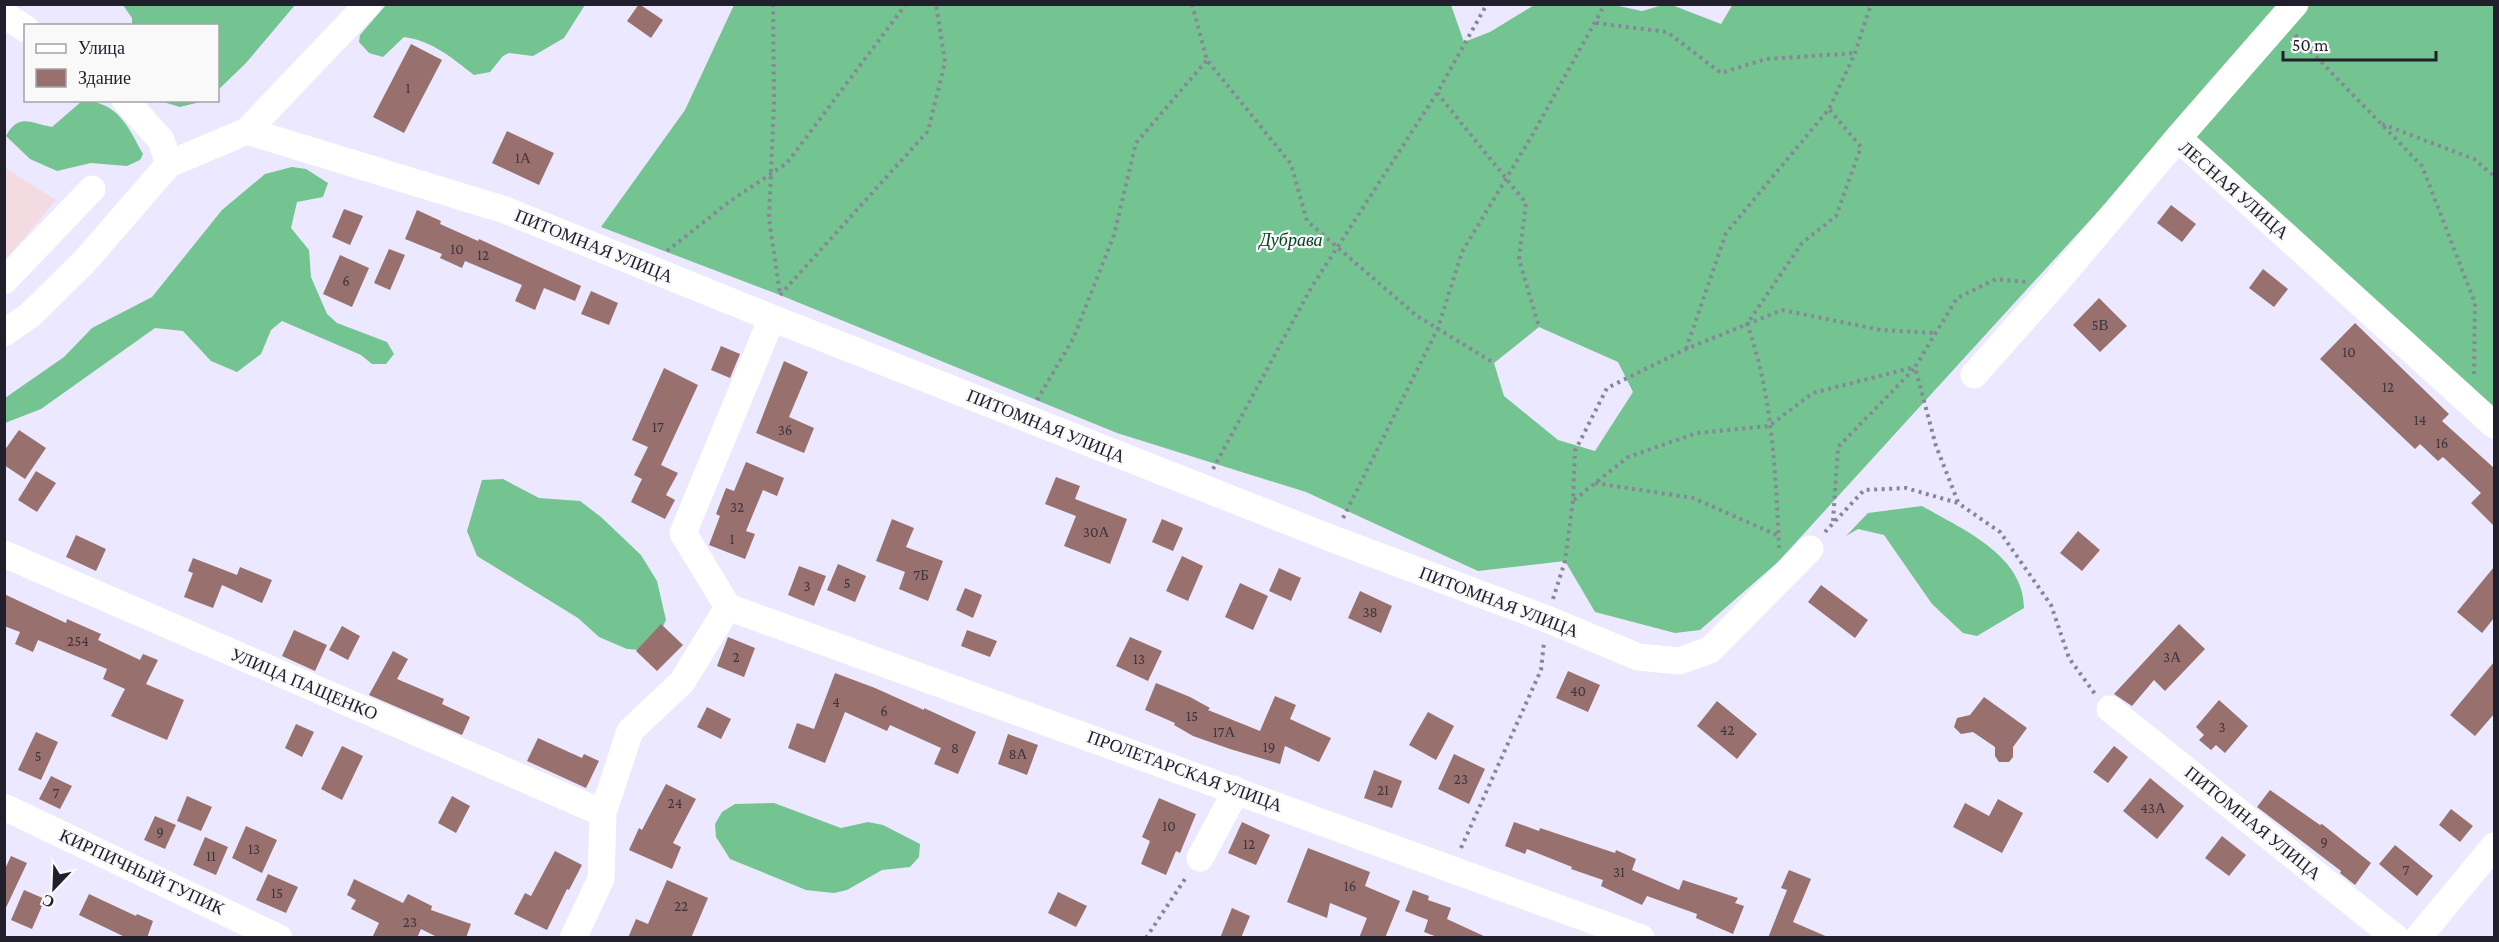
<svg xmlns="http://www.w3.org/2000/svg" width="2499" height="942" font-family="'Crimson Pro',serif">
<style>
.industrial{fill:#f4dae1}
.forest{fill:#73c491;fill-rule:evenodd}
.building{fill:#98716e}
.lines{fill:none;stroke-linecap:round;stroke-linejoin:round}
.path{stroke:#888698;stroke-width:4;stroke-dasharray:3 4.5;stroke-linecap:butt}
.minor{stroke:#fff;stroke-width:27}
.labels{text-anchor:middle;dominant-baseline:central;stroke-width:4.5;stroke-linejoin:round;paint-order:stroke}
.number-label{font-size:15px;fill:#3f343c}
.street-label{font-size:18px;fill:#211f2c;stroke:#f9f9f9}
.park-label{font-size:18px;font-style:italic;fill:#004323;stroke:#f9f9f9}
</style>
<rect width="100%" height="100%" fill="#ebe8ff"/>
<path class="industrial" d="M5,168L56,200L5,260Z"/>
<path class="forest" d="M201,4L205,6L295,5L246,63L218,90V26L132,25V18L123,5Z
M1536,4L1614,5L1642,11L1663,5H1672L1721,24L1733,4L2494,5V408L2177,125L1778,562L1700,630L1675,633L1595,612L1565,561L1478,571L1306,492L1117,433L780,295L601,227L685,110L734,5H1451L1464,42L1490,32ZM1539,327L1618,362L1633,392L1595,451L1558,440L1504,396L1494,363Z
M386,5V4L585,5L564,38L533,56L509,53L503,56L490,72L474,75C452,58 433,41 404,37L383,57L369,53L359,42L360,35Z
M82,101C118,101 128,127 143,154L140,160L127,166L91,163L57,171L30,159L6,136C19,113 29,123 52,127Z
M160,101H204L180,107Z
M292,167L306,169L328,183L323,197L297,202L291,228L309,250L311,277L327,314L337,323L387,342L394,354L386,364H372L361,355L282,321L271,330L261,354L237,372L211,361L183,331L155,328L41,409L5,423V398L64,357L92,328L152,297L222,210L265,174Z
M503,479L539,498L580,501L601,517L641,555L657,581L666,620L654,645L641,650L627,649L599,637L578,618L477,556L467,531L482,480Z
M1922,506C1962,529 2024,555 2024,608L1977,636L1963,633L1932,604L1884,535L1858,529L1846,536L1868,513Z
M774,803L841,828L868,822L883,825L920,844L919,857L910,867L882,870L847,890L834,893L806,890L730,859L716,837L715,824L722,812L735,804Z"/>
<path class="building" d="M639,4L663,20L651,38L627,21Z
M411,44L442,60L404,133L373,117Z
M507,131L554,153L539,185L492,163Z
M2171,205L2196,224L2182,242L2157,223Z
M344,209L363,216L350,245L332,237Z
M417,210L441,221L440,224L478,241L479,239L581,286L575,301L544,288L535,310L515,301L522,285L465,261L462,268L440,258L442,254L405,239Z
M389,249L405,255L390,290L374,283Z
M340,255L369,268L352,307L323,294Z
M2263,269L2288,289L2274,307L2249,288Z
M591,291L618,303L609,325L581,314Z
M2099,298L2127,326L2100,352L2073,325Z
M2355,323L2449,414L2442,421L2494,468V526L2471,503L2481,493L2443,457L2438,461L2420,444L2415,449L2320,359Z
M721,346L740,354L730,378L711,370Z
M784,361L808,372L789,417L814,428L804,453L756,433Z
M664,368L698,385L661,465L678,473L666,495L675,500L665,519L631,502L642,479L634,475L648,447L632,440Z
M19,430L46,448L25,479L4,465V451Z
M746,462L784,478L777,496L763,490L746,531L755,534L745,559L709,545L720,516L716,514L726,488L734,491Z
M36,471L56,483L37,512L18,500Z
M1056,477L1080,486L1075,499L1127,519L1110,564L1064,546L1076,516L1045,504Z
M892,519L914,528L906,547L943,561L928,601L899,589L905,572L876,561Z
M1162,519L1183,528L1173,551L1152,542Z
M2078,531L2100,550L2082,571L2060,553Z
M76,535L106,549L96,571L66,557Z
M1182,556L1203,566L1188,601L1166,591Z
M193,558L237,575L240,567L272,580L262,603L222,585L213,608L184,597L193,573L188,571Z
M838,564L866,576L855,602L827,590Z
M799,566L826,576L814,606L788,595Z
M2494,567V618L2482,633L2457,612Z
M1279,568L1301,578L1291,601L1269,591Z
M1240,583L1268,596L1253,630L1225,617Z
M1821,585L1868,620L1855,638L1808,602Z
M965,588L982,595L973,618L956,610Z
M1360,591L1392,606L1381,633L1348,618Z
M4,594L66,623L67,619L101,634L98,640L140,660L143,654L158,660L146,684L184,700L167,740L111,716L125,689L103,679L107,669L38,640L33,652L15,644L20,632L4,626Z
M661,624L683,645L657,671L636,651Z
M2179,624L2205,649L2165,691L2154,680L2132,706L2114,694Z
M342,626L360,636L348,660L329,650Z
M294,630L327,645L315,671L282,656Z
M967,630L997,641L990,657L961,646Z
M728,637L755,648L744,677L717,666Z
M1130,637L1162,651L1148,681L1116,666Z
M393,651L408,659L397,679L444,699L442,704L470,717L462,735L369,695Z
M2494,662V714L2475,736L2450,715Z
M1568,671L1600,685L1588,712L1556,698Z
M835,673L875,688L924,710V708L976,732L958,774L934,764L941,748L890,725L887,731L845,712L825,763L788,748L797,723L814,729Z
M1156,683L1190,697L1210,708L1208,710L1260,731L1275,696L1296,705L1290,719L1331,738L1319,762L1285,746L1280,764L1230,749L1193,736L1174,725L1175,723L1145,710Z
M1984,697L2027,728L2013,747V757L2009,762H1999L1995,756V747L1973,732L1961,734L1954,727L1957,718L1970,715Z
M2219,700L2248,726L2225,753L2216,745L2211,750L2199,740L2204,735L2196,727Z
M1717,701L1757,734L1737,759L1697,726Z
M707,707L731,719L721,739L697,727Z
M1428,712L1454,726L1436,760L1409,745Z
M296,724L314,732L302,757L285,748Z
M36,732L58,742L41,780L18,770Z
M1008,734L1038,745L1027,775L998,764Z
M538,738L582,758L584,754L599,761L586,788L527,761Z
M342,746L363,756L342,800L321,789Z
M2114,746L2128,757L2108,783L2093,772Z
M1454,754L1485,769L1469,804L1438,789Z
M1374,770L1402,781L1392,808L1364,798Z
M51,776L72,786L60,809L39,799Z
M2150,778L2184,806L2157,839L2123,811Z
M666,784L696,799L673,843L681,847L672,869L629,850L639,828L642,830Z
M2270,790L2320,825L2322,824L2371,863L2355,885L2340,873L2341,871L2257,807Z
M187,796L212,807L201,831L177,821Z
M452,796L470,806L456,833L438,823Z
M1159,798L1196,814L1180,853L1176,851L1166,875L1141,864L1150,841L1142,837Z
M1998,799L2023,813L2002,853L1953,827L1965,803L1989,816Z
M2451,809L2473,826L2460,842L2439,825Z
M155,816L176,825L165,849L144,840Z
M1242,822L1270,835L1256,865L1228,853Z
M1514,822L1539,831L1540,828L1615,853L1616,850L1636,859L1632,870L1679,890L1683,880L1738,898L1735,903L1744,906L1733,934L1696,918L1697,914L1647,896L1642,905L1601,886L1603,880L1571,869L1572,867L1527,849L1525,854L1505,846Z
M246,826L277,840L262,873L232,858Z
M2222,836L2246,855L2229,876L2205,858Z
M205,837L228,847L216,875L193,865Z
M2395,845L2433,876L2417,896L2379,864Z
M1308,848L1370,872L1365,886L1400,901L1385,938H1359L1367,918L1330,903L1327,918L1287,902Z
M555,851L582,865L569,890L567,889L547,930L514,914L525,893L531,896Z
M11,856L27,863L4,912V871Z
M1789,870L1811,879L1793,922L1830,938H1768L1787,890L1781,888Z
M268,874L298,887L286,913L256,900Z
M354,879L403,903L408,894L432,906L431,910L471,924L466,938H439L421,929L417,938H372L379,923L351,909L356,900L347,895Z
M667,880L708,898L691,938H628L636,919L648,924Z
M24,890L45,899L32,929L11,920Z
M1413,890L1429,896L1428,900L1451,908L1447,919L1488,938H1440L1424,932L1428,920L1405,911Z
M1058,892L1087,906L1076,927L1048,913Z
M89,894L136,916L137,914L153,921L147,938H127L79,915Z
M1232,908L1250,916L1241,938H1220Z"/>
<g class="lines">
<path class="path" d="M773,4L774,102L769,219L780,294
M1192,4L1207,60L1291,164L1307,221L1417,316L1494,363
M1596,23L1667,32L1721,73L1766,59L1855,53
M2295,35L2422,166L2475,303L2474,377
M1437,93L1526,203L1519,259L1539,327
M2382,124L2474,159L2494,176
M667,251L729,202L787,163L906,4
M780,295L928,131L945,62L936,4
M1686,349L1726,233L1829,109L1855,53L1871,4
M1037,400L1073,339L1114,235L1136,143L1207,60
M1213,469L1311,288L1437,93L1487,4
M1595,483L1693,498L1777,535
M1574,500L1628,457L1697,433L1769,426L1813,393L1915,367
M1958,502L1936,446L1915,367L1957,298L1996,279L2026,282
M1343,518L1438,328L1462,252L1533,134L1605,4
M1833,521L1838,447L1915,368
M1825,532L1864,490L1906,488L1958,503L2000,532L2051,605L2069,658L2095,694
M1779,548C1776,476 1772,391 1747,324L1802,243L1836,216L1861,147L1829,109
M1553,599L1565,561L1573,500L1575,451L1607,388L1686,349L1782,310L1881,330L1936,333
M1461,848L1541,670L1544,642
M1146,938L1187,876"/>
<path class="minor" d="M4,15L26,29
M125,100L161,140L169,164
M247,131L505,210L772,318L1333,539L1547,619L1638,657L1679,661L1710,650L1810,549
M2178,138L2295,4
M4,281L92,189
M4,333L30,315L85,261L169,164L247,131L368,4
M1974,375L2054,285L2178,138L2494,425
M4,554L603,813
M728,607L1641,938
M2110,709L2396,938
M4,807L279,938
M1200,858L1230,802L1234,789
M573,938L601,879L603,813L630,731L682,682L728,607L683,533L772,318
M2418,938L2494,846"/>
</g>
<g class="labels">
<g class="number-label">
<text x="408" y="88">1</text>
<text x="523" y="158">1А</text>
<text x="457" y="249">10</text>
<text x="483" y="255">12</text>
<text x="346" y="281">6</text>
<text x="2100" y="325">5В</text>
<text x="2349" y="352">10</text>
<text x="2388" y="387">12</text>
<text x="2420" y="420">14</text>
<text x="658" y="427">17</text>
<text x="785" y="430">36</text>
<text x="2442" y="443">16</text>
<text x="737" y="507">32</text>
<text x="1096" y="532">30А</text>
<text x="732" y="539">1</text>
<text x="921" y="575">7Б</text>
<text x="847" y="583">5</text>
<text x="807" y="586">3</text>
<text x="1370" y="612">38</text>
<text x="78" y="641">254</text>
<text x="736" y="657">2</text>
<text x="2172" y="657">3А</text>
<text x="1139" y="659">13</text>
<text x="1578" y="691">40</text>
<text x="836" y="702">4</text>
<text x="884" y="711">6</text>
<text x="1192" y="716">15</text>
<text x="2222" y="727">3</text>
<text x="1727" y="730">42</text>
<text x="1224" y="732">17А</text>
<text x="1269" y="747">19</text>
<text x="955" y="748">8</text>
<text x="1018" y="754">8А</text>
<text x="38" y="756">5</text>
<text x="1461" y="779">23</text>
<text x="1383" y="790">21</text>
<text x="56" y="793">7</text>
<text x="675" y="803">24</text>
<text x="2153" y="808">43А</text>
<text x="1169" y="826">10</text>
<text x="160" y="832">9</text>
<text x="2324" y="842">9</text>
<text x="1249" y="844">12</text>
<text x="254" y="849">13</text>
<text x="211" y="856">11</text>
<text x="2406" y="870">7</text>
<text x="1619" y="872">31</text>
<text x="1350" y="886">16</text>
<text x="277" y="893">15</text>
<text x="681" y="906">22</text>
<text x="410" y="922">23</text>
</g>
<g class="street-label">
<text transform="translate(2234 190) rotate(41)">ЛЕСНАЯ УЛИЦА</text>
<text transform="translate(594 246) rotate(22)">ПИТОМНАЯ УЛИЦА</text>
<text transform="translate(1046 426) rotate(22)">ПИТОМНАЯ УЛИЦА</text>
<text transform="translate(1499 602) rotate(21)">ПИТОМНАЯ УЛИЦА</text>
<text transform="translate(304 684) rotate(23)">УЛИЦА ПАЩЕНКО</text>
<text transform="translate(1185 771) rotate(20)">ПРОЛЕТАРСКАЯ УЛИЦА</text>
<text transform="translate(2253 823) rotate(39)">ПИТОМНАЯ УЛИЦА</text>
<text transform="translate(142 872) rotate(25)">КИРПИЧНЫЙ ТУПИК</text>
</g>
<g class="park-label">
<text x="1291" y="240">Дубрава</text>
</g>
</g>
<rect width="2499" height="942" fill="none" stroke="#211f2c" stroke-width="12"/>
<rect x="24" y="24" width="195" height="78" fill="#f9f9f9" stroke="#a3a2a7" stroke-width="1.5"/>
<rect x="36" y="44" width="30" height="9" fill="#ffffff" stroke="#a3a2a7" stroke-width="1.5"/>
<text x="78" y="54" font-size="18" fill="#211f2c">Улица</text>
<rect x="36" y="69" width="30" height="18" fill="#98716e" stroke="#a3a2a7" stroke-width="1.5"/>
<text x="78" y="84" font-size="18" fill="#211f2c">Здание</text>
<g transform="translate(54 888) rotate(203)" stroke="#f9f9f9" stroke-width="4.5" paint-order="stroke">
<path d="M0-4.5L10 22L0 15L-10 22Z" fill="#211f2c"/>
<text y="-9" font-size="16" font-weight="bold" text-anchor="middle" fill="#211f2c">С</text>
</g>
<path d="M2283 51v9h153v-9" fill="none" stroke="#211f2c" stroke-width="3"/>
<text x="2292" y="51" font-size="18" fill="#211f2c" stroke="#f9f9f9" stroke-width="4.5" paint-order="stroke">50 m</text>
</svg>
